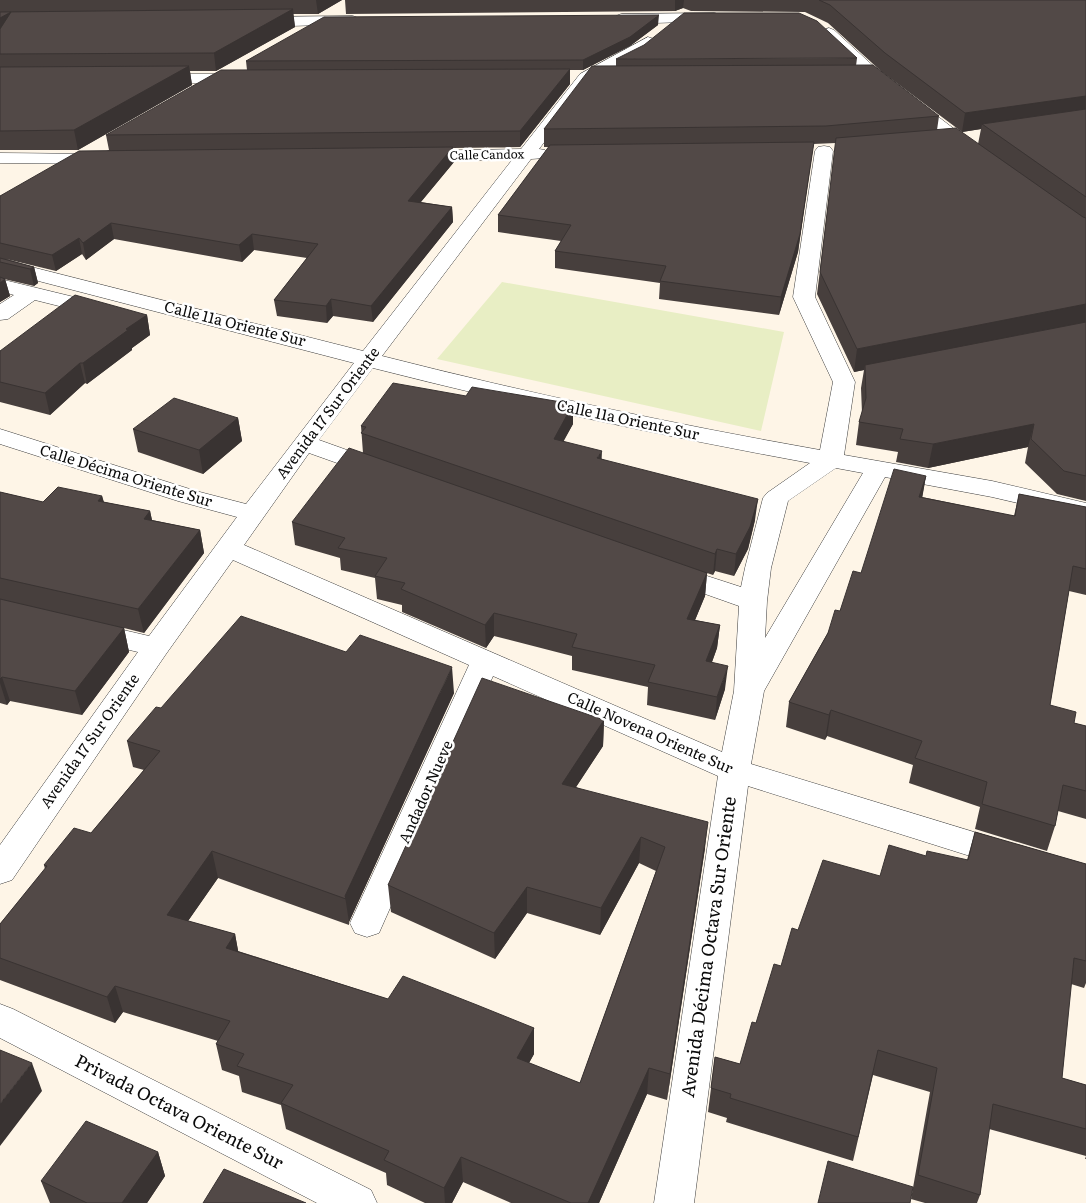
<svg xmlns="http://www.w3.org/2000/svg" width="1086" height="1203" font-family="Literata,serif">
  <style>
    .pitch { fill: #e8eec4 }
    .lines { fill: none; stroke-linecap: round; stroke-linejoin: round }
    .street-casing { stroke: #3d3d3d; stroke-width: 1 }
    .street { fill: #fff; fill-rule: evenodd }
    .wall { fill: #473f3d }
    .shaded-wall { fill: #393332 }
    .building { fill: #524947; stroke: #393332 }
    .labels { text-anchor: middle; stroke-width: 5; stroke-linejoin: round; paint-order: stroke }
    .far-street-label { font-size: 12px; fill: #0a0a0a; stroke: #fff }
    .street-label { font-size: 15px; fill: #0a0a0a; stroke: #fff }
    .near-street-label { font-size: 18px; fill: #0a0a0a; stroke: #fff }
  </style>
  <rect width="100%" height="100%" fill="#fef5e7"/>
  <!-- pitch -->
  <path class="pitch" d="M502 282 784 332 761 431 437 359Z"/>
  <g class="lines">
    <!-- street casing -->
    <g class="street-casing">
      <path id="street" d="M715 13 720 15 723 18 720 21 621 24 616 22 613 19 616 16 621 14Z
        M353 16 358 18 361 21 358 24 256 27 251 25 248 22 251 19 256 17Z
        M829 28 834 30 881 73 979 148 982 152 979 156 973 157 967 156 869 79 824 36 821 33 824 30Z
        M648 37 654 39 656 42 643 54 592 80 539 149 545 150 548 154 545 158 531 159 382 356C527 393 673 424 820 450L833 382 793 297 815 151 818 147 824 146 830 147 833 151 815 297 855 382 844 455 992 481 1086 503V519L992 497 885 477 764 691 751 764 1020 846 1024 855 1020 864 1008 868 748 786 694 1203H654L718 776 493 676 379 933 367 937 355 933 350 923 469 665 233 560 166 654 12 880 0 884V845L138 652 79 638 75 631 79 624 89 622 149 636 237 517 178 501 0 444V429L196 491 246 504 354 363 0 271V259L363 351 512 160H417L411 159 408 155 411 151 521 149 580 74ZM373 368C518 405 663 436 810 463L767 493 763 498 745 568 741 587 670 564 660 566 657 572 660 578 739 606 734 691 722 752 244 545 309 453 368 474 377 476 386 474 389 469 386 464 319 440ZM836 468 863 473 765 638 767 601 771 568 788 501Z
        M154 74H243L249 76 251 79 249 82 243 84 148 82 146 79 148 76Z
        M0 153 101 154 107 155 110 159 107 163 101 164 0 163Z
        M0 279 111 306 114 311 111 316 103 317 35 300 8 319 0 320V304L14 295 0 291Z
        M0 1004 13 1009 371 1190 377 1203H317L0 1038Z"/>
    </g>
    <!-- street -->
    <use href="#street" class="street"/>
  </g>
  <!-- wall -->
  <path class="wall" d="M0 0H342L318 14H293L295 27 216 71H190L192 85 78 150H0Z
    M345 0H1086V501L1057 494 1025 463 1028 447 928 468 896 462 898 452 856 445 859 422 862 413 861 388 864 370 854 372 817 294 836 143 813 144 798 252 779 315 659 299 660 283 555 268V251L561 241 498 232V215L549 147H544V129L616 66V59L857 58 856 66 939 116 937 130 978 144 981 129 962 132 882 72 828 23 805 12 691 11 683 8 675 11 346 14Z
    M658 25 630 46 583 70H570V84L520 147 453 148 454 162 421 202 452 207 453 222 373 322 333 316 327 323 277 316 274 300 307 258 254 250 242 262 114 239 86 260 82 254 56 271 6 259 34 267 38 283 34 286 4 279H5L10 296 0 302V196L109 150 106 135 247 70 246 61Z
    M147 315 150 335 132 348V350L87 384 85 383 50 415 0 402V351Z
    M466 396 573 404V424L563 441 602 459 755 520 748 549 734 576 715 571 713 575 707 573 705 596 695 620 720 625 717 648 712 662 725 689 715 720 647 705 648 687 572 670V656L494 636 486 648 402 612V605L377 599 375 578 341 570 340 558 295 545 292 522 363 453 361 426Z
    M238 418 242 441 203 474 138 452 133 429Z
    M926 476 922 497 1014 516 1019 494 1086 507V595L1069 591 1050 705 1074 723 1086 726V819L1058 811 1055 826 1047 851 975 829 980 807 909 783 913 765 827 736 825 740 786 727 789 702 840 611 861 573Z
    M0 492 43 502 102 496 104 502 150 511 152 520 200 530 204 553 144 633 124 628 129 652 82 715 10 701 7 705 0 703Z
    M454 693 349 922V925L218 878 188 921 235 934 238 951 388 999 534 1028V1054L529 1063 580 1083 656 871 639 863 600 935 527 913 495 959 391 912 388 885 604 720 603 746 576 787 705 848 667 1100 647 1094 599 1203H511L463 1182 452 1203H425L387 1185 386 1173 286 1129 281 1105 242 1092 239 1076 222 1070 216 1044 218 1041 123 1012 115 1023 0 980V924L45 869 44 865 91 833 144 770 133 767 127 741 161 708Z
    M975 832 1086 864V983L1084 988 1071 984 1062 1078 1086 1085V1159H1085L1086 1156 989 1129 980 1195 977 1203H925L911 1199 930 1092 873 1075 853 1161 726 1122 727 1118 708 1112 715 1057 740 1064 756 1023 798 930 880 876 925 856 967 860Z
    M158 1152 165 1176 147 1203H50L41 1181Z"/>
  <!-- shaded-wall -->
  <path class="shaded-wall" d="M316 0H342L318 14Z
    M675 0H684L683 8 675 11Z
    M293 9 295 27 216 71 214 53Z
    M11 12 0 39V18Z
    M659 15 658 25 630 46 583 70V60Z
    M189 66 192 85 78 150 74 130Z
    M570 69V84L520 147V131Z
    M1086 96V115L982 124 981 129 962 132 965 113Z
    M814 142 798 252 779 315 781 297Z
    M453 147 454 162 409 216 408 201Z
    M452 207 453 222 373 322 371 306Z
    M111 223 114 239 86 260 83 243Z
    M252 234 254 250 242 262 239 245Z
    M79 238 82 254 56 271 52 255Z
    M34 267 38 283 34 286 30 269Z
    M5 279 10 296 0 302V283Z
    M331 299 333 316 327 323 326 306Z
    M1086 304V324L865 365 864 370 854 372 857 349Z
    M147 315 150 335 132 348V350L87 384 83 363 126 329Z
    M80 363 85 383 50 415 45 393Z
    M573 404V424L554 459V439Z
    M238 418 242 441 203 474 199 450Z
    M1034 424 1028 447 928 468 933 444Z
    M602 451 601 472 597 458Z
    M926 476 922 499 919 497Z
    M102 496 108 520 98 501Z
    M758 499 755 520 748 549 734 576 736 554Z
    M150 511 155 535 144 519Z
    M200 530 204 553 144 633 138 609Z
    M717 549 715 571 713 575 715 554Z
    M707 573 705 596 686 642 687 619Z
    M494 613V636L486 648 485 625Z
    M720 625 717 648 704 684 706 661Z
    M124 628 129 652 82 715 75 691Z
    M728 666 725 689 715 720 717 697Z
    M452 667 454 693 349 922 345 896Z
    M2 677 10 701 7 705 0 683V679Z
    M831 710 827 736 825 740 829 715Z
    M604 720 603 746 561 810 562 784Z
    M708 822 705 848 667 1100 670 1074Z
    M641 837 639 863 600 935 601 908Z
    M212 851 218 878 174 941 167 915Z
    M527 887V913L495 959 494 933Z
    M235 934 240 961 226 948Z
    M115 986 123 1012 115 1023 107 997Z
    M534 1028V1054L517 1084V1058Z
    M32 1063 42 1091 0 1146V1104Z
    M649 1068 647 1094 599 1203H588Z
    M158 1152 165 1176 147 1203H122Z
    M461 1157 463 1182 452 1203H445L444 1188Z"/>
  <!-- building -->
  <path class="building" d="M819 0H1086V96L965 113 885 53 830 5Z
    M293 9 214 53 0 54V29L11 12 0 18V12Z
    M684 13H799L817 21 857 58 616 59 644 45Z
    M659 15 630 37 583 60 246 61 324 17Z
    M873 65 939 116 826 126 544 129 592 66Z
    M189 66 74 130 0 131V67Z
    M570 69 520 131 106 135 221 70Z
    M1086 109V197L982 124Z
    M956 128 1083 217 1086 218V304L857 349 820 272 836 138Z
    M814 142 800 234 781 297 660 281 666 266 555 251 571 225 498 215 550 145Z
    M453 147 408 201 452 207 371 306 331 299 326 306 274 300 318 244 252 234 239 245 111 223 83 243 79 238 52 255 0 243V196L79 151Z
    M0 258 34 267 30 269 0 262Z
    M0 277 5 279 0 283Z
    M75 295 147 315 126 329 128 330 83 363H80L45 393 0 382V351Z
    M1086 322V476L1064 471 1031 439 1034 424 933 444 900 439 903 429 859 422 866 398 865 365Z
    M393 383 466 396 472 387 573 404 554 439 602 451 597 458 758 499 750 527 736 554 717 549 715 554 361 433 366 427 361 426Z
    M174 398 238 418 199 450 133 429Z
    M349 448 707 573 687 619 720 625 706 661 728 666 717 697 648 682 655 665 572 647 577 634 494 613 485 625 401 589 405 583 375 576 387 558 338 548 345 538 292 522Z
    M894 469 926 476 919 497 1015 516 1019 494 1086 507V569L1073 566 1050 705 1076 712 1074 723 1086 726V791L1063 785 1055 826 982 804 987 782 915 758 922 741 831 710 829 715 789 702 828 633 835 610 840 611 853 571 861 573Z
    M58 487 102 496 98 501 150 511 144 519 200 530 138 609 0 578V492L43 502Z
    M0 599 124 628 75 691 2 677 0 679Z
    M241 616 346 652 360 635 452 667 345 896 346 899 212 851 167 915 235 934 226 948 388 999 403 976 477 1005 534 1028 517 1058 580 1083 665 847 641 837 601 908 527 887 494 933 388 885 482 678 604 720 562 784 708 822 670 1074 649 1068 588 1203H571L461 1157 444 1188 384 1160 389 1151 281 1103 293 1085 237 1066 244 1054 216 1044 230 1021 115 986 107 997 0 958V924L47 866 44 865 74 828 91 833 160 751 127 741 156 707 161 708Z
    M975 832 1086 864V961L1074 958 1062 1078 1086 1085V1129L993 1104 980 1195 918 1175 937 1068 878 1050 858 1137 730 1098 731 1094 711 1088 715 1057 740 1064 752 1022 756 1023 774 964 781 966 792 928 798 930 823 860 880 876 889 845 926 856 927 851 968 860Z
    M0 1050 32 1063 0 1104Z
    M86 1121 158 1152 122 1203H87L41 1181Z
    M828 1161 913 1187 910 1203H818Z
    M224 1169 306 1203H203Z"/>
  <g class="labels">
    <!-- far-street labels -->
    <g class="far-street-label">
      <text transform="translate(487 155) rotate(-1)" y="4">Calle Candox</text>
    </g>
    <!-- street labels -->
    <g class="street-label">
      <text transform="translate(235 324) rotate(14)" y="5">Calle 11a Oriente Sur</text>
      <text transform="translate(328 413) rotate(-53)" y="5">Avenida 17 Sur Oriente</text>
      <text transform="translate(628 420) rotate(12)" y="5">Calle 11a Oriente Sur</text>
      <text transform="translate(126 476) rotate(17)" y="5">Calle Décima Oriente Sur</text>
      <text transform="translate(650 733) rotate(24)" y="5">Calle Novena Oriente Sur</text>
      <text transform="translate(90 741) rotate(-55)" y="5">Avenida 17 Sur Oriente</text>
      <text transform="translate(426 792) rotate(-66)" y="5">Andador Nueve</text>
    </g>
    <!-- near-street labels -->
    <g class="near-street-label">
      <text transform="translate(709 947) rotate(-82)" y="6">Avenida Décima Octava Sur Oriente</text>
      <text transform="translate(179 1112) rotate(27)" y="6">Privada Octava Oriente Sur</text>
    </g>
  </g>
</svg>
